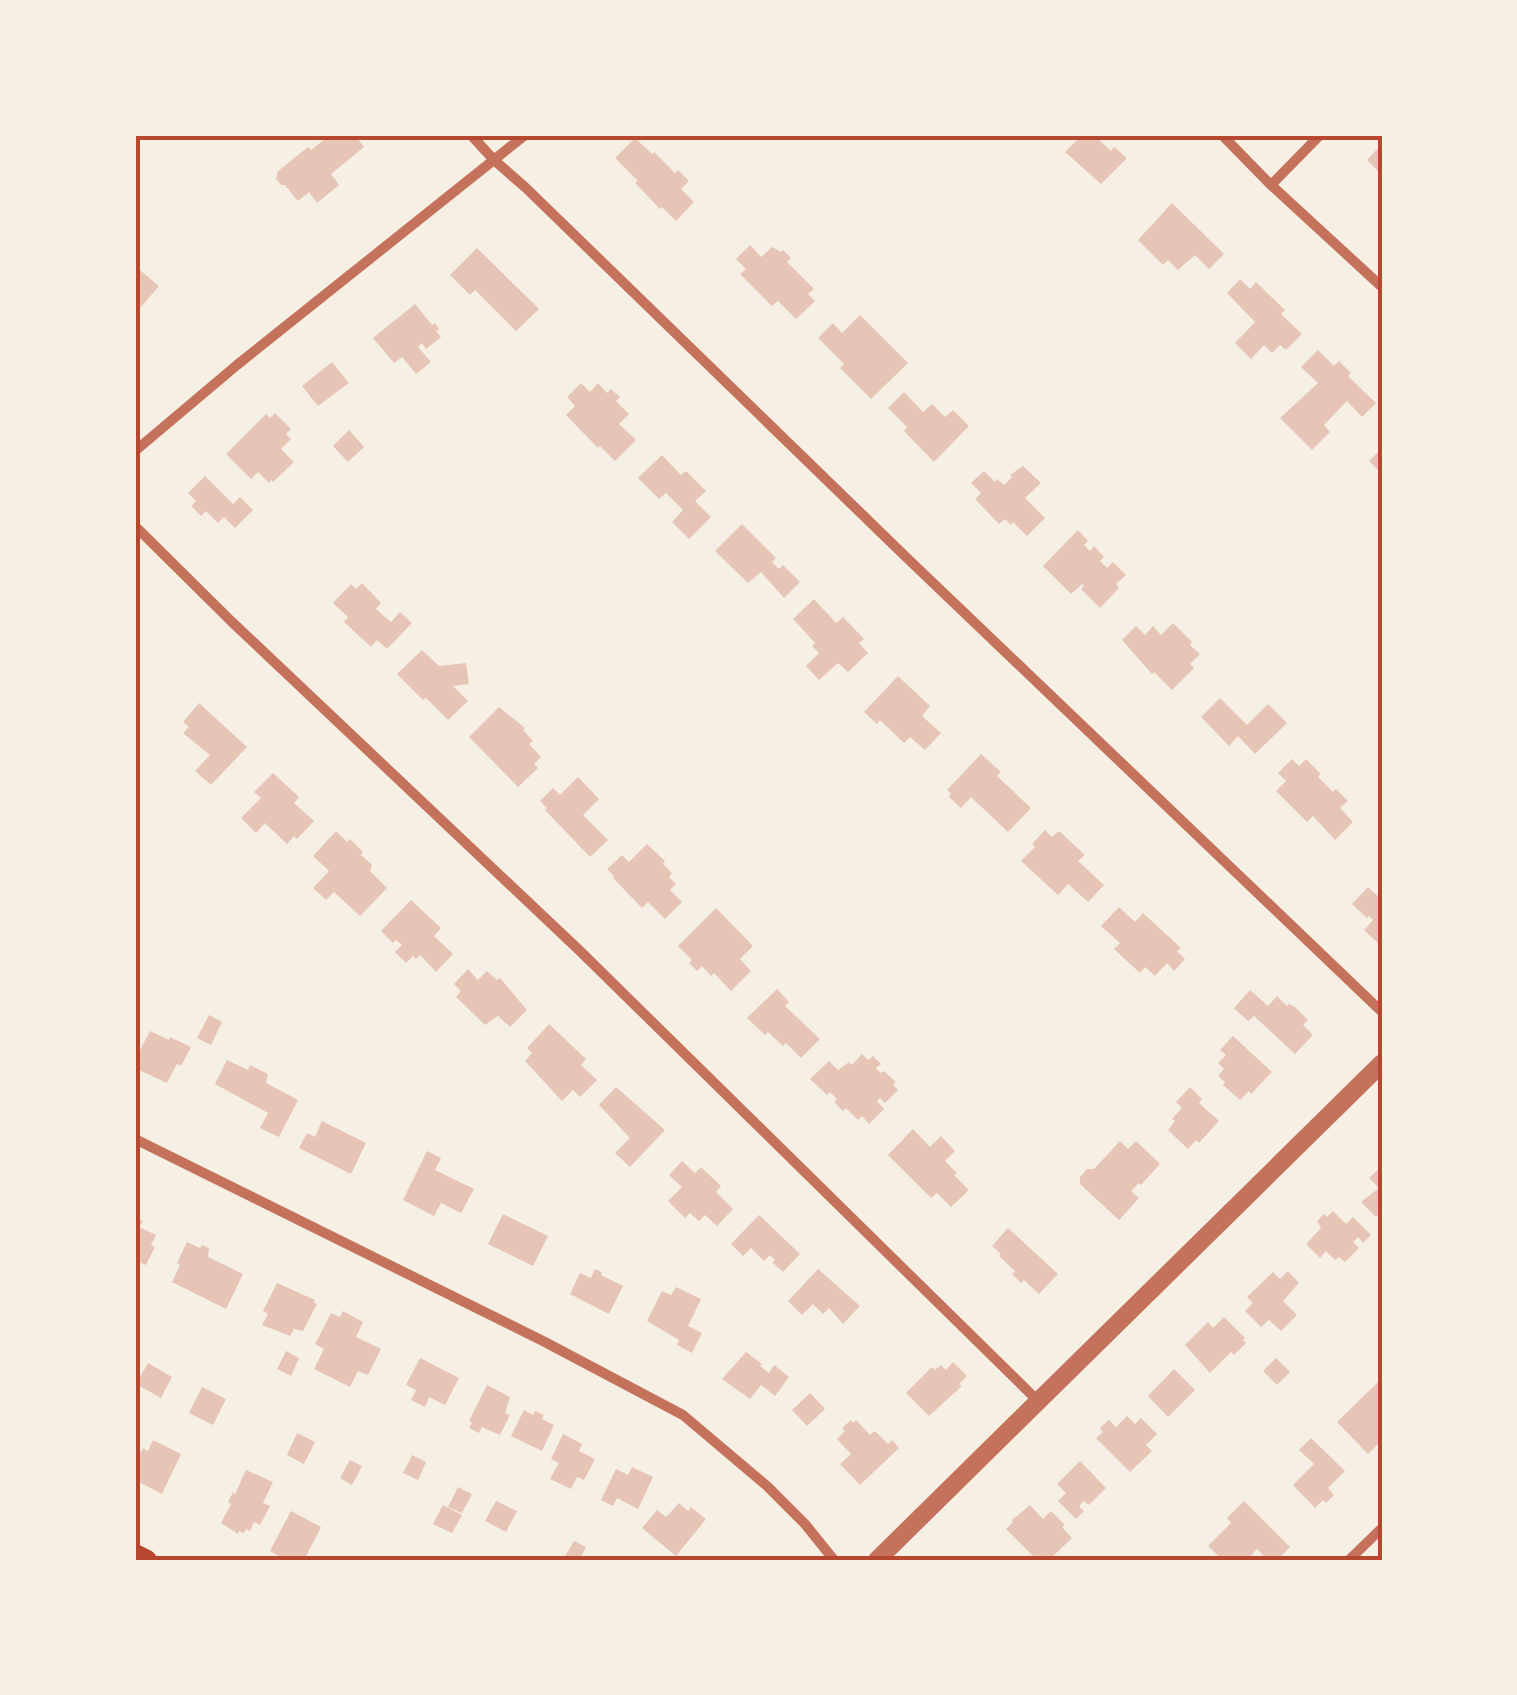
<svg xmlns="http://www.w3.org/2000/svg" width="1517" height="1695" font-family="Rubik,sans-serif">
  <style>
    .building { fill: #e6c5b7 }
    .lines { fill: none; stroke-linecap: round; stroke-linejoin: round }
    .minor { stroke: #c5725c; stroke-width: 10 }
    .tertiary { stroke: #c5725c; stroke-width: 18 }
    .secondary { stroke: #b5482f; stroke-width: 20 }
    .neatline { fill: none; stroke: #b5482f; stroke-width: 4 }
  </style>
  <rect width="100%" height="100%" fill="#f6efe4"/>
  <!-- building -->
  <path class="building" d="M330 135 335 140 341 135H355L364 147 331 174 339 185 317 203 309 192 298 201 285 185H281L276 179 278 171 308 147 311 150Z
    M1082 135H1094L1111 151 1114 147 1127 158 1101 184 1065 152Z
    M635 138 652 154 654 152 675 173 678 170 689 181 681 189 694 202 676 221 662 207 660 209 635 183 638 181 615 158Z
    M1382 144V175L1367 160Z
    M1172 203 1224 254 1209 269 1195 255 1178 270 1168 260 1163 265 1138 240Z
    M750 245 761 257 772 247 781 252 783 250 791 258 787 262 814 289 808 294 815 301 796 319 778 301 772 306 740 274 746 269 736 259Z
    M477 248 539 309 516 331 475 290 470 295 450 275Z
    M135 266 159 286 141 307 135 301Z
    M1240 279 1250 289 1256 282 1285 310 1281 314 1302 334 1286 350 1280 345 1272 353 1264 345 1251 359 1235 343 1255 322 1227 293Z
    M415 304 432 325 435 323 439 329 436 331 441 337 426 349 422 343 418 347 431 362 416 374 402 357 394 363 373 338Z
    M860 315 908 363 871 399 840 368 844 364 818 338 833 323 842 333Z
    M1318 350 1334 366 1339 361 1351 373 1348 376 1376 403 1362 417 1347 401 1324 425 1330 432 1312 450 1280 418 1318 383 1301 367Z
    M332 362 349 383 318 406 302 386Z
    M581 383 590 392 598 383 607 393 611 389 620 397 616 401 629 414 619 424 636 440 615 461 600 446 598 448 566 415 575 406 567 397Z
    M904 392 923 412 932 404 945 417 953 410 969 426 934 462 904 431 907 427 888 408Z
    M275 413 291 429 286 434 291 439 281 449 294 462 273 482 271 480 269 483 258 472 251 479 226 454 266 414 270 418Z
    M349 430 364 447 348 462 333 446Z
    M1382 448V474L1369 461Z
    M662 455 681 475 686 471 706 491 695 501 711 517 689 539 672 522 683 510 666 493 659 499 638 478Z
    M1023 466 1041 483 1025 498 1045 518 1027 536 1013 522 1011 525 1005 519 999 524 975 499 981 493 971 483 984 471 995 482 997 479 1004 485 1012 477 1010 475Z
    M205 476 233 504 240 497 253 510 235 528 224 517 218 523 206 511 201 516 191 506 196 501 188 493Z
    M742 524 776 558 772 562 779 569 783 565 800 582 784 598 761 572 748 583 715 551Z
    M1078 530 1088 541 1084 545 1090 551 1094 546 1104 557 1100 561 1107 568 1113 562 1126 575 1116 584 1119 588 1100 608 1081 589 1084 586 1082 584 1071 594 1043 566Z
    M362 583 381 603 376 609 391 622 400 612 412 623 387 649 377 640 371 647 344 622 348 617 333 603 351 584 356 589Z
    M814 599 836 623 843 617 864 639 859 643 868 653 848 672 838 663 819 680 806 666 819 653 812 646 815 643 793 619Z
    M1173 623 1192 642 1190 645 1200 654 1190 664 1194 668 1172 690 1154 672 1152 674 1122 640 1136 626 1145 635 1153 626 1161 635Z
    M422 650 439 666 466 663 469 684 453 686 468 701 448 720 426 698 423 700 397 674Z
    M898 676 930 706 922 716 941 733 925 750 910 737 904 743 880 720 877 724 864 712Z
    M1220 698 1247 725 1268 704 1287 723 1255 754 1238 736 1229 746 1201 717Z
    M199 703 247 747 211 785 195 771 210 755 183 733 189 727 183 722Z
    M499 707 525 728 523 730 533 741 529 744 541 757 534 764 538 768 518 787 469 737Z
    M981 754 1001 772 997 776 1031 808 1008 832 971 797 961 808 949 797 951 793 947 790Z
    M1292 759 1299 766 1306 759 1321 774 1318 777 1333 792 1336 789 1348 801 1340 808 1353 822 1335 840 1313 816 1307 822 1276 791 1286 781 1278 773Z
    M273 773 299 797 294 803 314 821 297 839 294 836 287 844 265 823 256 833 241 818 261 798 254 792Z
    M578 777 599 799 583 815 608 840 590 857 545 810 547 808 540 801 553 788 560 795Z
    M1045 830 1052 837 1059 831 1085 855 1078 861 1104 885 1088 902 1068 884 1058 895 1021 861 1035 847 1032 844Z
    M336 831 347 842 350 839 363 852 361 855 372 865 370 871 387 888 360 916 334 892 326 900 313 888 329 871 313 856Z
    M647 844 665 861 663 864 672 873 669 877 676 884 670 890 682 902 665 919 648 902 642 908 613 878 614 876 607 869 622 855 629 862Z
    M1368 887 1382 900V947L1364 930 1373 920 1369 916 1367 918 1352 904Z
    M411 900 441 928 434 936 453 954 436 972 420 955 416 959 413 956 406 963 395 952 402 945 396 940 393 943 381 931Z
    M1119 907 1135 922 1143 913 1181 948 1177 951 1185 959 1174 971 1167 963 1155 976 1145 967 1140 973 1114 949 1120 943 1101 926Z
    M716 908 753 946 740 959 751 971 731 991 714 973 711 976 702 966 697 971 689 963 692 960 678 946Z
    M468 969 478 980 487 971 497 980 500 978 527 1010 510 1027 498 1016 485 1025 456 997 461 991 454 984Z
    M777 989 789 1002 785 1006 820 1039 801 1058 786 1043 783 1046 768 1032 765 1035 747 1018Z
    M1250 990 1268 1006 1277 996 1287 1006 1289 1004 1295 1007 1308 1020 1303 1025 1313 1035 1295 1054 1254 1016 1248 1021 1234 1008Z
    M209 1015 222 1022 211 1045 197 1038Z
    M549 1024 586 1059 581 1065 597 1080 580 1097 573 1090 562 1101 525 1061 532 1053 527 1048Z
    M150 1031 169 1040 170 1037 191 1047 181 1066 177 1064 167 1083 135 1068V1060Z
    M1233 1036 1272 1072 1251 1094 1249 1091 1240 1100 1223 1085 1225 1082 1218 1076 1224 1069 1218 1063 1226 1055 1220 1050Z
    M862 1054 868 1060 873 1056 881 1064 876 1068 881 1073 884 1071 896 1082 893 1085 898 1090 885 1103 880 1098 877 1101 884 1109 869 1124 862 1116 858 1120 846 1108 843 1111 834 1102 837 1099 830 1092 827 1095 810 1079 829 1061 838 1070 849 1062 852 1065Z
    M227 1060 248 1070 250 1065 268 1074 266 1083 298 1100 279 1137 260 1128 268 1113 215 1084Z
    M616 1087 665 1130 630 1167 615 1153 630 1138 599 1105Z
    M1190 1087 1202 1099 1199 1103 1219 1121 1199 1143 1196 1140 1188 1149 1168 1130 1175 1121 1172 1119 1182 1108 1176 1102Z
    M322 1121 366 1143 351 1174 299 1148 307 1133 315 1137Z
    M913 1129 930 1147 941 1136 955 1151 945 1161 957 1173 954 1175 969 1190 951 1207 937 1193 931 1198 888 1155Z
    M1120 1141 1128 1149 1136 1141 1160 1164 1141 1185 1139 1183 1131 1191 1139 1198 1119 1220 1080 1184V1177L1087 1169H1094Z
    M427 1151 441 1158 435 1170 474 1189 461 1213 441 1203 434 1216 403 1200Z
    M682 1161 695 1173 701 1167 721 1186 716 1192 733 1209 717 1226 705 1215 699 1221 690 1213 685 1218 668 1201 682 1187 669 1175Z
    M1382 1166V1211L1376 1217 1361 1202 1379 1188 1369 1178Z
    M1333 1211 1346 1224 1353 1217 1371 1235 1363 1243 1358 1237 1353 1242 1359 1248 1345 1262 1339 1257 1335 1260 1326 1251 1320 1258 1306 1244 1321 1228 1317 1221 1324 1214 1327 1217Z
    M503 1214 548 1236 533 1266 488 1244Z
    M759 1215 800 1254 783 1272 772 1262 775 1260 770 1255 764 1261 751 1248 743 1256 731 1244Z
    M135 1217 143 1221 139 1227 156 1235 151 1245 155 1247 146 1265 135 1260Z
    M1008 1228 1058 1274 1039 1294 1024 1280 1021 1283 1012 1274 1015 1271 999 1256 1001 1254 992 1246Z
    M187 1242 200 1248 202 1245 209 1248 208 1257 243 1274 226 1309 172 1282 180 1265 177 1263Z
    M595 1269 602 1272 601 1275 623 1286 609 1314 570 1294 580 1273 591 1278Z
    M818 1269 860 1306 843 1324 829 1308 823 1314 813 1304 802 1315 788 1301Z
    M1288 1271 1299 1283 1283 1301 1297 1315 1281 1331 1269 1320 1261 1327 1245 1311 1253 1303 1247 1297 1273 1272 1280 1279Z
    M277 1283 315 1300 314 1303 317 1304 303 1331 294 1329 290 1336 262 1325 268 1314 263 1311Z
    M676 1287 701 1299 688 1326 702 1333 692 1353 677 1345 679 1340 647 1321 662 1291 671 1295Z
    M343 1311 363 1322 356 1337 381 1349 368 1375 358 1371 350 1387 314 1369 324 1349 315 1344 331 1313 340 1317Z
    M1224 1317 1245 1338 1243 1340 1246 1343 1234 1355 1231 1352 1210 1373 1185 1345 1208 1322 1213 1328Z
    M286 1351 299 1358 291 1376 277 1369Z
    M746 1352 762 1364 760 1366 769 1373 774 1365 789 1377 775 1396 761 1385 750 1399 722 1379Z
    M420 1358 459 1378 445 1405 429 1397 425 1407 411 1400 416 1390 406 1385Z
    M1276 1358 1290 1372 1277 1385 1263 1371Z
    M953 1362 967 1376 959 1384 962 1386 929 1416 906 1393 932 1367 935 1370 941 1365 946 1370Z
    M148 1363 172 1377 161 1398 136 1384Z
    M1174 1369 1195 1390 1168 1417 1148 1396Z
    M1379 1381 1382 1384V1440L1368 1454 1337 1422Z
    M487 1385 510 1397 505 1413 510 1415 500 1435 482 1427 479 1433 469 1428 472 1422 469 1421Z
    M202 1387 226 1399 213 1425 189 1413Z
    M810 1393 825 1409 807 1426 792 1410Z
    M524 1410 533 1415 535 1411 544 1415 542 1419 554 1425 542 1451 511 1436Z
    M1127 1416 1135 1424 1141 1418 1157 1434 1146 1445 1152 1451 1130 1472 1096 1438 1103 1432 1100 1428 1109 1420 1116 1427Z
    M851 1420 853 1423 856 1420 870 1435 875 1431 888 1444 892 1440 899 1448 860 1485 840 1464 851 1454 837 1439 845 1431 842 1428Z
    M297 1433 315 1442 304 1464 287 1455Z
    M563 1434 582 1444 579 1451 595 1459 584 1480 577 1477 571 1489 550 1479 559 1463 551 1459Z
    M1311 1438 1345 1471 1328 1488 1334 1495 1326 1503 1323 1500 1315 1508 1293 1485 1314 1464 1299 1450Z
    M153 1440 181 1454 162 1494 135 1480V1463L143 1448 148 1451Z
    M412 1455 426 1462 418 1480 403 1473Z
    M350 1460 362 1466 352 1485 340 1478Z
    M1080 1461 1106 1488 1089 1505 1084 1501 1079 1506 1084 1511 1076 1519 1058 1501 1066 1493 1057 1484Z
    M632 1467 653 1477 638 1509 617 1498 613 1506 601 1500 616 1469 628 1475Z
    M246 1470 273 1482 263 1503 270 1506 260 1525 254 1522 250 1531 246 1529 244 1533 239 1531 238 1534 221 1523 231 1504 228 1502 233 1492 235 1494Z
    M458 1487 472 1494 462 1513 448 1507Z
    M496 1501 517 1511 506 1532 485 1521Z
    M1244 1501 1290 1547 1277 1560H1268L1257 1549 1247 1560 1240 1557 1237 1560H1223L1208 1546 1231 1523 1227 1518Z
    M679 1503 688 1511 691 1507 706 1519 676 1556 642 1528 657 1510 666 1517Z
    M443 1505 462 1515 452 1533 433 1524Z
    M1030 1505 1043 1519 1051 1511 1065 1525 1062 1527 1072 1538 1049 1560H1043L1038 1555 1035 1558 1006 1529 1013 1522 1012 1520Z
    M291 1511 321 1527 304 1560H286L270 1551Z
    M574 1541 586 1547 579 1560H571L565 1556Z"/>
  <g class="lines">
    <!-- minor -->
    <path class="minor" d="M471 135 494 160 526 188 907 558 1382 1012
      M1222 135 1271 185 1382 287
      M1271 185 1320 135
      M135 451 237 365 525 135
      M135 526 231 621 580 951 1038 1401
      M135 1139 543 1341 683 1415 767 1486 805 1524 834 1560
      M1349 1560 1382 1528"/>
    <!-- tertiary -->
    <path class="tertiary" d="M877 1560 1382 1063"/>
    <!-- secondary -->
    <path class="secondary" d="M135 1554 147 1560"/>
  </g>
  <!-- border -->
  <rect width="1517" height="1695" fill="none" stroke="#f6efe4" stroke-width="275"/>
  <rect x="138" y="138" width="1242" height="1420" class="neatline"/>
</svg>
